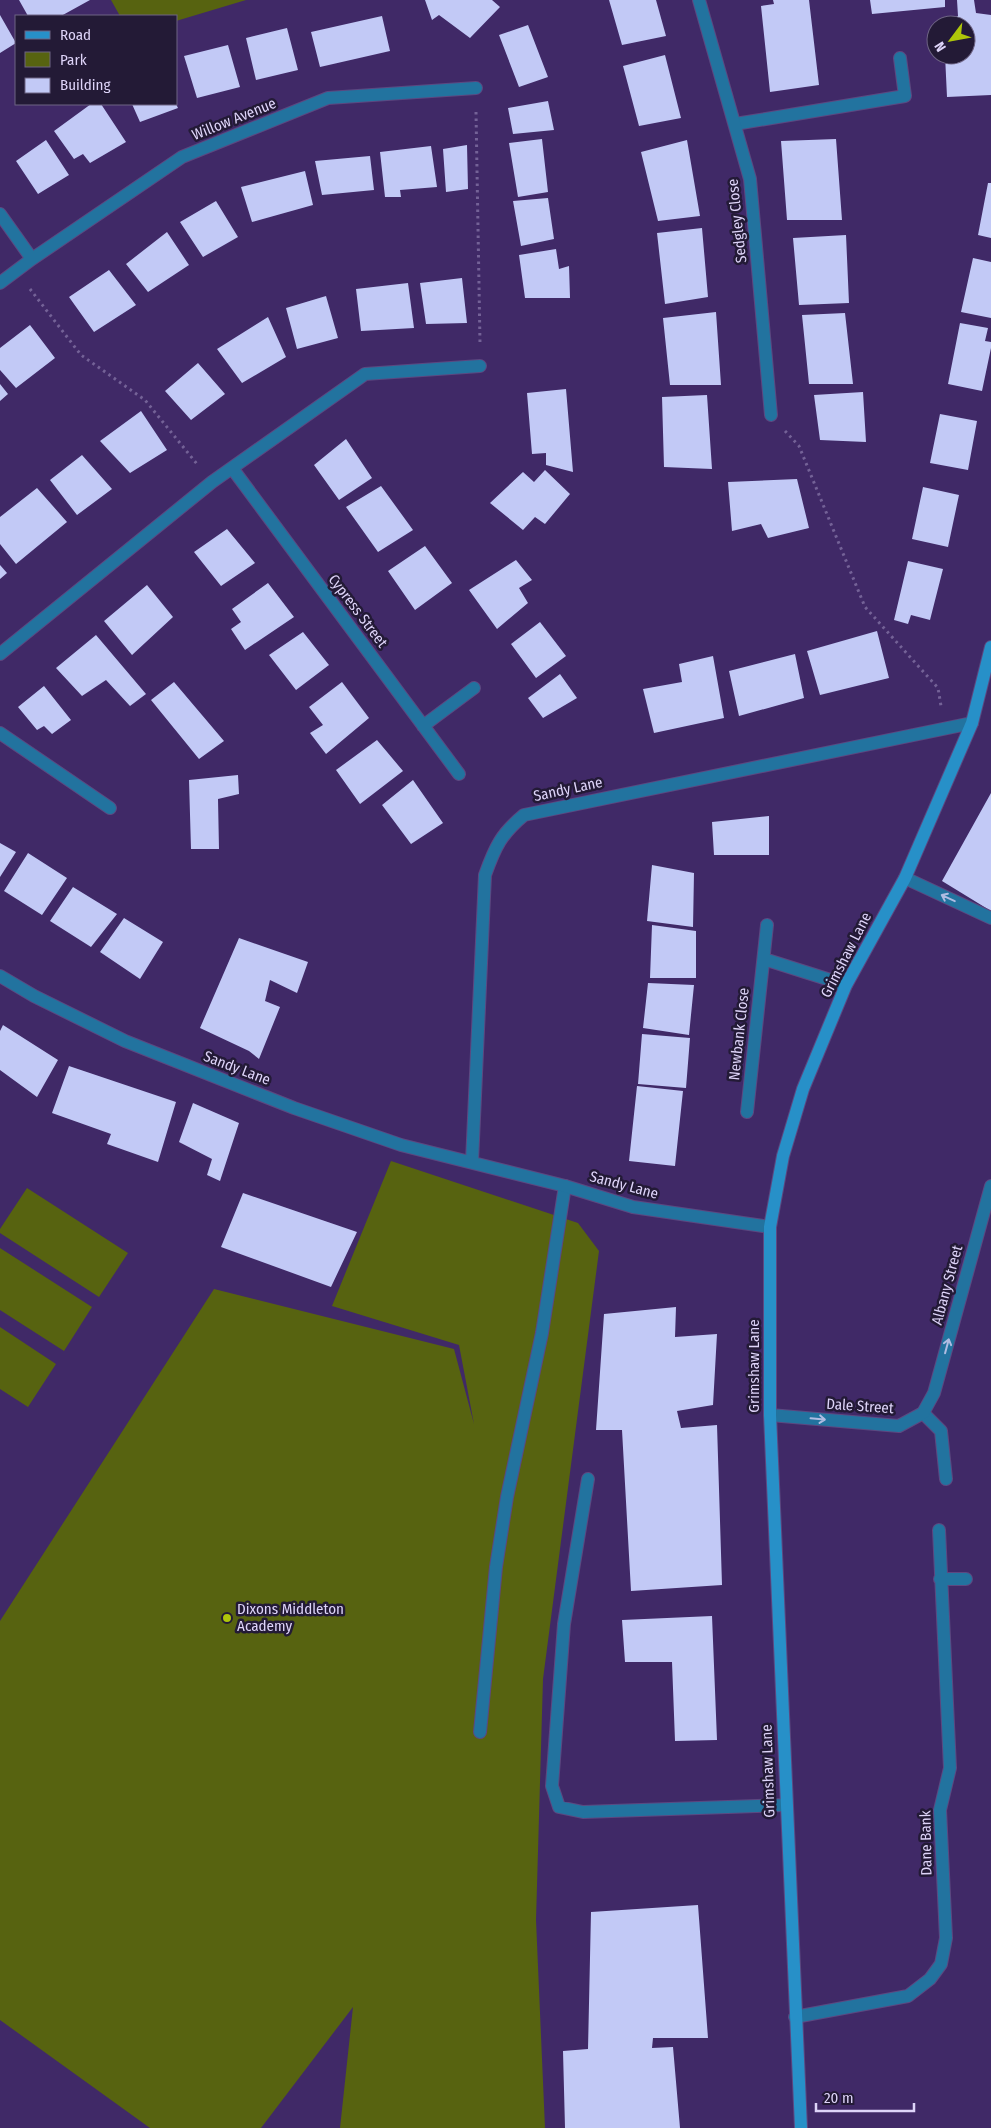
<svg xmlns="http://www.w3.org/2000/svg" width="991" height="2128" font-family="'Fira Sans Condensed',sans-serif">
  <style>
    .green { fill: #576310 }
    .building { fill: #c2c9f6 }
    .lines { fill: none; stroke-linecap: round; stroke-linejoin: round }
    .lane-casing { stroke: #5c4881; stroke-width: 14 }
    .street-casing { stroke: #5c4881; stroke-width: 14 }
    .secondary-casing { stroke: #5c4881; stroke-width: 14 }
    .path { stroke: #746297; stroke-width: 3; stroke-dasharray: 2.5 4; stroke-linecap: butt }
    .lane { stroke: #22739f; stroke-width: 12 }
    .street { stroke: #22739f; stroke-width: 12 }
    .secondary { stroke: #2790c8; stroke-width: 12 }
    .oneway { stroke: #afbce2 }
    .poi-dot { fill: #aec60a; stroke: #231a36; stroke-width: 2 }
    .labels { text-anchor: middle; stroke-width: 5; stroke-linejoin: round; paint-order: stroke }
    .street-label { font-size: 15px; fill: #ded4f9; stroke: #231a36 }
    .poi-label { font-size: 15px; fill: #ded4f9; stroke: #231a36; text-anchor: start }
  </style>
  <rect width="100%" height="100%" fill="#402967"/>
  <!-- green -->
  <path class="green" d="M111 0H246L176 21V16H120Z
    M391 1161 578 1223 599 1251 543 1679 536 1920 545 2128H340L353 2007 261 2128H150L0 2020V1621L214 1289 454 1349 474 1424 459 1345 332 1306Z
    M27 1188 128 1253 99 1297 0 1233V1229Z
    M0 1248 92 1307 64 1351 0 1310Z
    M0 1327 56 1364 28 1407 0 1389Z"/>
  <!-- building -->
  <path class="building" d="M19 0H90L61 16H28Z
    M425 0H492L500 7 470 38 439 15 432 20Z
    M609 0H656L666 36 622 45Z
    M773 0H809L819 85 770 92 761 6 774 4Z
    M870 0H945V7L872 14Z
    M957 0H974L976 13 991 15V95L947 97 945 55H966V25H943V19L958 16Z
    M0 15 16 43 0 53Z
    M382 16 390 51 320 67 311 32Z
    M528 25 548 77 519 87 499 35Z
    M287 28 298 70 256 80 246 38Z
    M228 45 240 87 197 98 184 56Z
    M665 55 681 118 639 126 623 66Z
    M548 101 554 130 513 134 508 108Z
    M91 104H101L126 142 90 163 83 154 74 159 54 131Z
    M132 104H176L178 108 140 122Z
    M542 139 548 192 518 197 509 143Z
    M836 139 842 220H787L781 141Z
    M46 140 69 175 38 194 16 161Z
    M687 140 700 216 658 221 641 152Z
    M467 145 468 189 446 192 443 149Z
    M431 146 437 187 400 190 401 197H385L380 152Z
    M370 156 374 190 322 195 315 161Z
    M305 171 313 205 252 222 241 187Z
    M988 183H991V238L978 235Z
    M548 198 554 239 521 246 513 201Z
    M216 201 238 237 203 257 180 222Z
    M702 228 708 297 665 304 657 233Z
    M167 232 189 265 148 292 126 264Z
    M846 235 849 303 799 305 793 238Z
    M556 249 559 269 569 266 570 298H525L519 255Z
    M973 258 991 262V318L961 312Z
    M109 270 136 305 94 332 69 297Z
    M462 278 467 323 426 324 420 283Z
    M408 283 414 328 361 331 356 289Z
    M326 296 338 338 297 349 286 308Z
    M716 312 721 385H670L663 318Z
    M845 313 853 384H809L802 315Z
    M268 317 286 357 242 383 217 349Z
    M960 323 988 328 985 341 991 342V348L982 391 948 384Z
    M30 325 55 358 16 388 0 370V348Z
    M198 363 225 394 191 420 165 391Z
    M0 384 8 394 0 401Z
    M566 389 573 472 546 465V453L532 454 527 393Z
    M863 392 866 442 820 440 814 395Z
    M707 395 712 469 664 467 662 397Z
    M141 411 167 450 130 473 100 441Z
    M940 414 977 421 968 470 930 463Z
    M346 439 372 478 339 500 314 465Z
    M82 455 112 489 77 515 50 480Z
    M545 470 570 494 545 524 535 517 523 530 490 503 523 472 534 482Z
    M797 479 809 528 768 538 761 524 732 531 728 482Z
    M381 486 413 530 378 552 346 507Z
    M923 487 959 495 948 547 912 539Z
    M37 488 67 522 16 564 0 544V517Z
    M227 529 255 563 221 586 194 552Z
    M425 546 452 583 415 610 388 571Z
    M516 560 532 580 519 588 528 603 497 629 469 590Z
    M908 561 943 569 930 620 911 615 908 624 894 620Z
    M0 565 7 573 0 579Z
    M268 583 294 617 245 650 231 629 241 622 232 609Z
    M147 585 173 617 132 655 104 621Z
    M540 622 566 656 536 678 511 644Z
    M877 631 889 678 820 695 807 651Z
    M303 632 329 665 296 690 269 655Z
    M96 635 146 694 130 706 106 680 82 696 56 668Z
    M795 654 804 698 739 716 729 671Z
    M713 656 724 718 654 733 643 689 682 682 679 664Z
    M560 674 577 698 543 718 528 698Z
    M174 682 224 741 199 759 151 700Z
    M342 682 369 718 326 754 310 733 323 725 309 707Z
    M44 686 71 720 52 734 44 726 37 730 18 707Z
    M377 740 403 771 360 804 336 770Z
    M238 775 239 794 218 799 219 849H191L189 780Z
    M413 780 443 823 411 844 382 805Z
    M991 793V911L942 881Z
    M769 816V855H714L712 822Z
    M0 843 16 852 0 877Z
    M28 853 67 878 42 915 4 891Z
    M652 865 694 873 693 927 647 921Z
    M73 887 117 914 91 947 50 921Z
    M124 918 163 942 140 979 100 952Z
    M652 925 696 931V978H650Z
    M239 938 308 962 297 993 270 980 265 1001 280 1007 259 1059 249 1051 200 1028Z
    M648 983 694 985 689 1035 643 1028Z
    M3 1025 58 1060 37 1097 0 1070V1031Z
    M642 1034 690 1038 686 1088 638 1084Z
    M69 1066 176 1102 158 1162 107 1144 111 1134 52 1113Z
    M637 1086 683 1091 675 1166 629 1161Z
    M193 1103 239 1123 220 1181 207 1175 212 1159 179 1142Z
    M243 1193 357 1232 331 1287 221 1247Z
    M676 1307 675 1337 717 1334 713 1405 677 1411 681 1428 717 1425 722 1585 631 1591 622 1430H596L604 1314Z
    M712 1616 717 1740 675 1741 672 1662H625L622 1620Z
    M698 1905 708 2038H653L652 2048 673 2047 680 2128H565L563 2051 588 2049 591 1912Z"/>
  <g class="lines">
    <!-- lane casing -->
    <g class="lane-casing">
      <path id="lane" d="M735 124 905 96 900 58
        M923 1413 941 1431 946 1479
        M588 1479 564 1624 552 1786 559 1807 583 1812 786 1805
        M480 1732 496 1567 507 1497 542 1333 565 1186"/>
    </g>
    <!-- street casing -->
    <g class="street-casing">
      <path id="street" d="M699 0 750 179 771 415
        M0 214 32 259
        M0 283 32 259 182 157 328 98 476 88
        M232 468 459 774
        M0 654 212 482 365 374 480 366
        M423 726 474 688
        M0 733 110 808
        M905 878 991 918
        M764 959 846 985
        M0 976 34 996 125 1041 294 1108 401 1145 565 1186 633 1207 770 1227
        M747 1112 767 925
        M472 1162 485 875C495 847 501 834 524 815L972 723
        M770 1415 899 1426 923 1413 934 1393 991 1186
        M940 1579H966
        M795 2017 908 1996 930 1979 941 1964 946 1938 940 1810 950 1768 939 1530"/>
    </g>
    <!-- secondary casing -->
    <g class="secondary-casing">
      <path id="secondary" d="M801 2128 770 1415V1227L783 1156 803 1089 846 985 905 878 972 723 991 647"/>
    </g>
    <!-- path -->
    <path class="path" d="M476 112 480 343
      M30 289 81 355 145 400 197 464
      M785 431 799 446 865 607 938 688 941 706"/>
    <!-- lane -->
    <use href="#lane" class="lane"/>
    <!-- street -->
    <use href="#street" class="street"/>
    <!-- secondary -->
    <use href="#secondary" class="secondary"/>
  </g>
  <!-- one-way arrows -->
  <defs><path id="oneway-shaft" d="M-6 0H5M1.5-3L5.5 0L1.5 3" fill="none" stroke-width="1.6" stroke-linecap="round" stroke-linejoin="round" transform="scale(1.25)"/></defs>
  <g class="oneway">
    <use href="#oneway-shaft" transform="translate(948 898) rotate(-155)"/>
    <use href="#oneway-shaft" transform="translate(947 1346) rotate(-75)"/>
    <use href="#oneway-shaft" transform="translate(818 1419) rotate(5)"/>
  </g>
  <!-- markers -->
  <circle class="poi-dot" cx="227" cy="1618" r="5"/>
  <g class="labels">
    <!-- street labels -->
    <g class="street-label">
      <text transform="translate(234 119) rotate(-22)" y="5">Willow Avenue</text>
      <text transform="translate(737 221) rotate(-96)" y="5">Sedgley Close</text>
      <text transform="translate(358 611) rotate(53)" y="5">Cypress Street</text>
      <text transform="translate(568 789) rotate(-12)" y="5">Sandy Lane</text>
      <text transform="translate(846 955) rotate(-63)" y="5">Grimshaw Lane</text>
      <text transform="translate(739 1034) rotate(-84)" y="5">Newbank Close</text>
      <text transform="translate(237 1068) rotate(21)" y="5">Sandy Lane</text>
      <text transform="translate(624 1185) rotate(15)" y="5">Sandy Lane</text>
      <text transform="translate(947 1285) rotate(-75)" y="5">Albany Street</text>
      <text transform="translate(754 1366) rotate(-90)" y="5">Grimshaw Lane</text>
      <text transform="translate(860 1406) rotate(4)" y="5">Dale Street</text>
      <text transform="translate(768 1771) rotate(-92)" y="5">Grimshaw Lane</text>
      <text transform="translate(926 1843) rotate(-91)" y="5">Dane Bank</text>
    </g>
    <!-- poi labels -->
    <g class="poi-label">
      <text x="237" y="1614">Dixons Middleton<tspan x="237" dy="17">Academy</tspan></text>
    </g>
  </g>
  <!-- legend -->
  <rect x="15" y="15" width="162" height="90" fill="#231a36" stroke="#6e6484"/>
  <rect x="25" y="31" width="25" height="8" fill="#2790c8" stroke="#6e6484"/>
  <text x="60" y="40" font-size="15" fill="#ded4f9">Road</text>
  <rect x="25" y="52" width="25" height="15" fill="#576310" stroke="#6e6484"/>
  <text x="60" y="65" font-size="15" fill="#ded4f9">Park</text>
  <rect x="25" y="78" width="25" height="15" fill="#c2c9f6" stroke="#6e6484"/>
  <text x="60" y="90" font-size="15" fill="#ded4f9">Building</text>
  <!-- north arrow -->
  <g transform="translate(951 40) rotate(238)"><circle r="24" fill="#231a36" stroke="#6e6484"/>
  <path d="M0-4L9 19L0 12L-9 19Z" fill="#aec60a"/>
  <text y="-8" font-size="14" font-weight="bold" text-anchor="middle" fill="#ded4f9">N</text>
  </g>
  <!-- scale -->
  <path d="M816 2103v8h98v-8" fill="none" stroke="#ded4f9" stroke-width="2.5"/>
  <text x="824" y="2103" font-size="15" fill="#ded4f9" stroke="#231a36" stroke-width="4" paint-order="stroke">20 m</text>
</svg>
